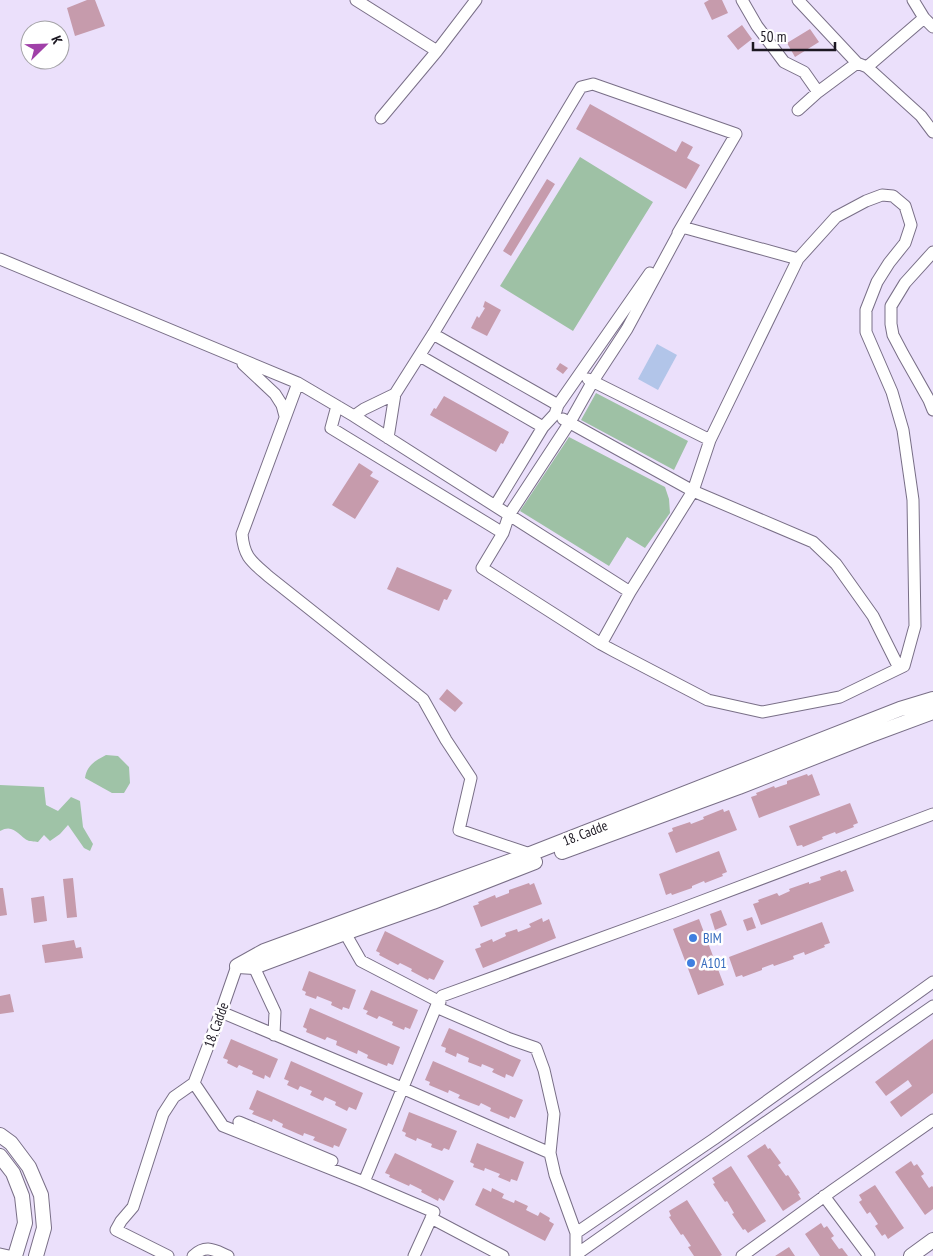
<svg xmlns="http://www.w3.org/2000/svg" width="933" height="1256" font-family="'PT Sans Narrow',sans-serif">
  <style>
    .green { fill: #9ec1a5 }
    .forest { fill: #9fc3a7 }
    .water { fill: #b2c5e9 }
    .building { fill: #c69bac }
    .lines { fill: none; stroke-linecap: round; stroke-linejoin: round }
    .minor-casing { stroke: #796f87; stroke-width: 13 }
    .tertiary-casing { stroke: #796f87; stroke-width: 16 }
    .minor { stroke: #fff; stroke-width: 11 }
    .tertiary { stroke: #fff; stroke-width: 14 }
    .shop-dot { fill: #3f7fe0; stroke: #fff; stroke-width: 2 }
    .labels { text-anchor: middle; stroke-width: 5; stroke-linejoin: round; paint-order: stroke }
    .street-label { font-size: 14px; fill: #1c1822; stroke: #fff }
    .shop-label { font-size: 14px; fill: #366cbe; stroke: #fff; text-anchor: start }
  </style>
  <rect width="100%" height="100%" fill="#ebe0fb"/>
  <!-- green -->
  <path class="green" d="M580 157 653 202 573 331 500 286Z
    M596 393 688 441 674 470 581 420Z
    M569 437 665 487 669 499 670 513 645 548 627 537 609 566 520 511Z"/>
  <!-- forest -->
  <path class="forest" d="M106 755 118 756 129 767 130 783 124 793H112L85 778C87 765 95 761 106 755Z
    M0 785 44 787 46 805 58 811 71 797 80 801 83 827 93 844 90 851 84 848 68 825 60 834 50 841 44 835 38 842C37 842 30 841 29 841 18 836 14 823 0 831Z"/>
  <!-- water -->
  <path class="water" d="M657 344 677 355 658 390 638 379Z"/>
  <!-- building -->
  <path class="building" d="M87 0H95L105 26 75 36 67 8Z
    M709 0H722L728 13 712 20 704 3Z
    M742 25 752 39 738 50 727 36Z
    M810 29 819 42 795 57 787 43Z
    M590 104 676 152 682 141 693 147 687 158 700 165 686 189 576 129Z
    M547 179 555 184 511 256 503 251Z
    M485 301 501 310 487 336 471 328 477 316 479 318 485 308 483 307Z
    M560 363 568 368 563 374 556 369Z
    M444 396 509 432 503 444 501 443 496 452 430 415 434 408 436 409Z
    M359 463 373 472 370 476 379 481 355 519 332 505Z
    M397 567 452 590 447 600 444 599 439 611 387 589Z
    M447 689 463 703 455 712 439 699Z
    M807 774 808 776 812 774 820 795 759 818 751 797 757 795 756 793 774 786 775 788 787 784V781Z
    M850 803 858 823 853 825 854 827 836 834 835 832 822 837 823 839 803 847 802 845 797 846 789 826Z
    M723 809 724 812 729 810 737 830 676 853 668 833 673 831 672 828 690 822 691 824 704 819 703 817Z
    M719 851 727 872 722 874 723 876 705 883 704 881 692 886V888L672 895 671 893 666 895 659 874Z
    M840 870 841 872 846 870 854 891 761 925 753 904 759 902 758 900 777 893 779 896 790 891 789 889 809 882V884L821 880 820 877Z
    M73 878 77 917 67 918 63 879Z
    M529 883 530 885 534 883 542 904 481 927 473 906 479 904 478 902 495 895 496 898 509 893V890Z
    M0 888H3L7 915 0 916Z
    M44 896 47 921 34 923 31 898Z
    M721 910 727 925 715 930 710 914Z
    M752 917 756 928 747 931 743 920Z
    M542 918 543 922 549 919 556 938 483 968 475 949 481 947 480 944 492 939 493 942 506 936 505 933 517 929 518 932 531 927 529 924Z
    M699 919 724 985 698 995 673 929Z
    M822 922 830 943 824 945 825 947 805 955 804 952 793 956 794 959 774 966 773 964 762 968V970L743 977 742 975 736 977 729 957Z
    M385 931 444 961 434 980 429 978 428 980 411 971 412 969 400 963 398 965 379 955 380 953 376 951Z
    M74 940 76 948 81 947 83 958 45 963 42 945Z
    M309 971 356 990 349 1009 343 1007 342 1010 331 1005 332 1002 317 996 316 999 305 995 306 992 302 990Z
    M371 990 418 1010 410 1029 405 1027 404 1030 392 1025 393 1022 379 1016 377 1019 366 1014 368 1011 363 1009Z
    M10 994 14 1012 0 1014V996Z
    M310 1008 400 1047 393 1065 388 1063 387 1066 367 1058 368 1055 358 1050 357 1054 336 1045 337 1041 327 1037 325 1040 306 1032 307 1029 303 1027Z
    M449 1028 521 1060 513 1077 506 1074 505 1078 492 1072 494 1069 482 1064 481 1067 468 1062 469 1058 457 1053 456 1057 445 1052 446 1048 441 1046Z
    M231 1039 278 1059 270 1078 265 1075 264 1079 252 1074 253 1071 239 1065 237 1068 227 1063 228 1060 223 1058Z
    M933 1039V1093L901 1117 890 1102 912 1086 908 1080 886 1096 875 1082Z
    M291 1061 363 1093 356 1110 349 1107 347 1111 335 1105 336 1102 325 1097 323 1101 310 1095 312 1091 300 1086 298 1090 287 1085 289 1081 284 1079Z
    M433 1061 523 1100 515 1118 510 1116 509 1119 490 1111 491 1108 481 1103 479 1106 458 1098 460 1095 449 1090 448 1093 429 1085 430 1082 425 1080Z
    M257 1090 347 1129 339 1147 334 1145 333 1148 313 1140 315 1137 304 1133 303 1136 282 1127 283 1124 273 1119 272 1122 252 1114 254 1111 249 1109Z
    M409 1112 457 1131 449 1150 444 1148 442 1151 431 1147 432 1144 417 1138 416 1141 405 1136 406 1133 402 1131Z
    M477 1143 524 1162 517 1181 511 1179 510 1182 498 1177 500 1174 485 1168 484 1171 473 1167 474 1164 470 1162Z
    M765 1144 768 1149 770 1148 781 1163 778 1165 786 1176 788 1175 800 1193 798 1194 801 1199 783 1211 747 1156Z
    M395 1153 454 1181 444 1201 439 1198 438 1201 421 1192 422 1190 410 1184 409 1186 389 1177 390 1175 385 1173Z
    M911 1161 914 1166 917 1164 924 1174 921 1176 929 1188 932 1186 933 1187V1209L925 1215 895 1172Z
    M731 1166 766 1221 748 1233 745 1229 743 1230 732 1214 734 1213 727 1201 725 1202 713 1184 715 1183 712 1178Z
    M875 1185 904 1228 888 1239 885 1234 882 1236 875 1226 878 1224 870 1212 867 1214 859 1202 862 1200 859 1195Z
    M483 1188 491 1192 492 1188 504 1194 502 1198 514 1203 515 1200 528 1206 526 1210 538 1216 540 1212 550 1218 549 1221 554 1224 545 1241 475 1205Z
    M687 1200 722 1255 720 1256H694L688 1247 691 1246 683 1234 681 1235 669 1217 671 1216 669 1211Z
    M821 1223 824 1228 827 1226 834 1236 831 1238 839 1249 842 1248 848 1256H820L805 1234Z
    M789 1247 795 1256H775Z"/>
  <g class="lines">
    <!-- minor casing -->
    <g class="minor-casing">
      <path id="minor" d="M356 0 437 51
        M742 0 757 26 784 62 804 72 818 92
        M798 0 857 63 867 67 921 116 933 132
        M913 0 924 18 933 27
        M867 67 924 18
        M798 110 818 92 857 63
        M381 118 437 51 476 0
        M933 252 905 283 891 306V324L893 335 903 354 929 400 933 410
        M0 259 298 383 354 416 364 409 395 394 433 334 581 87 593 84 736 134 678 233
        M433 334 558 405
        M420 356 543 427
        M243 364 275 394 282 405 285 416
        M588 379 710 440
        M298 383 242 534C244 557 251 561 268 576L423 699 446 740 471 778 459 830 530 854
        M337 406 331 428 503 533
        M354 416 630 592
        M563 419 693 491 813 542 836 564 873 616 899 668
        M388 438 395 394
        M495 506 543 427 555 414 558 405 650 273
        M601 644 630 592 693 491 710 440 798 259 836 217 866 201 882 195 893 196 905 206 911 225 905 243 889 263 877 282 866 310V332L892 392 903 430 913 500 915 626 904 666 840 697 762 712 708 700 614 651 601 644 482 568 503 533 509 515 570 422 593 381 627 329 682 227 798 259
        M345 933 361 961 440 1002
        M254 967 275 1012 274 1035
        M436 1007 510 1039 536 1048 544 1070 554 1114 550 1153 555 1175 576 1233V1256
        M221 1012 402 1088 550 1153
        M194 1083 223 1126 364 1182
        M194 1083 221 1012 237 966
        M239 1122 332 1161
        M824 1196 869 1256
        M431 1218 503 1256
        M576 1233 714 1139 933 982
        M0 1254 9 1256
        M577 1254 638 1211 933 1006
        M168 1256 116 1230 121 1221 133 1207 163 1114 174 1097 194 1083
        M193 1256C206 1244 214 1250 228 1256
        M414 1256 434 1212 364 1182 436 1007 442 996 673 912 933 814
        M742 1256 833 1190 933 1120"/>
    </g>
    <!-- tertiary casing -->
    <g class="tertiary-casing">
      <path id="tertiary" d="M562 852 739 787 871 735 933 712
        M237 966 264 951 433 889 530 854 900 709 933 699
        M238 966 254 967 345 933 433 902 535 862
        M0 1135 11 1143 29 1167 41 1195 44 1228 36 1256
        M0 1156 13 1173 22 1196 25 1223 15 1256
        M911 1256 933 1240"/>
    </g>
    <!-- minor -->
    <use href="#minor" class="minor"/>
    <!-- tertiary -->
    <use href="#tertiary" class="tertiary"/>
  </g>
  <!-- markers -->
  <g class="shop-dot">
    <circle cx="693" cy="938" r="5"/>
    <circle cx="691" cy="963" r="5"/>
  </g>
  <g class="labels">
    <!-- street labels -->
    <g class="street-label">
      <text transform="translate(585 833) rotate(-21)" y="5">18. Cadde</text>
      <text transform="translate(216 1025) rotate(-70)" y="5">18. Cadde</text>
    </g>
    <!-- shop labels -->
    <g class="shop-label">
      <text x="703" y="943">BIM</text>
      <text x="701" y="968">A101</text>
    </g>
  </g>
  <!-- north arrow -->
  <g transform="translate(45 45) rotate(67)"><circle r="24" fill="#ffffff" stroke="#a4a3a7"/>
  <path d="M0-4L9 19L0 12L-9 19Z" fill="#a040a8"/>
  <text y="-8" font-size="14" font-weight="bold" text-anchor="middle" fill="#1c1822">K</text>
  </g>
  <!-- scale -->
  <path d="M753 42v8h82v-8" fill="none" stroke="#1c1822" stroke-width="2.5"/>
  <text x="760" y="42" font-size="15" fill="#1c1822" stroke="#ffffff" stroke-width="4" paint-order="stroke">50 m</text>
</svg>
